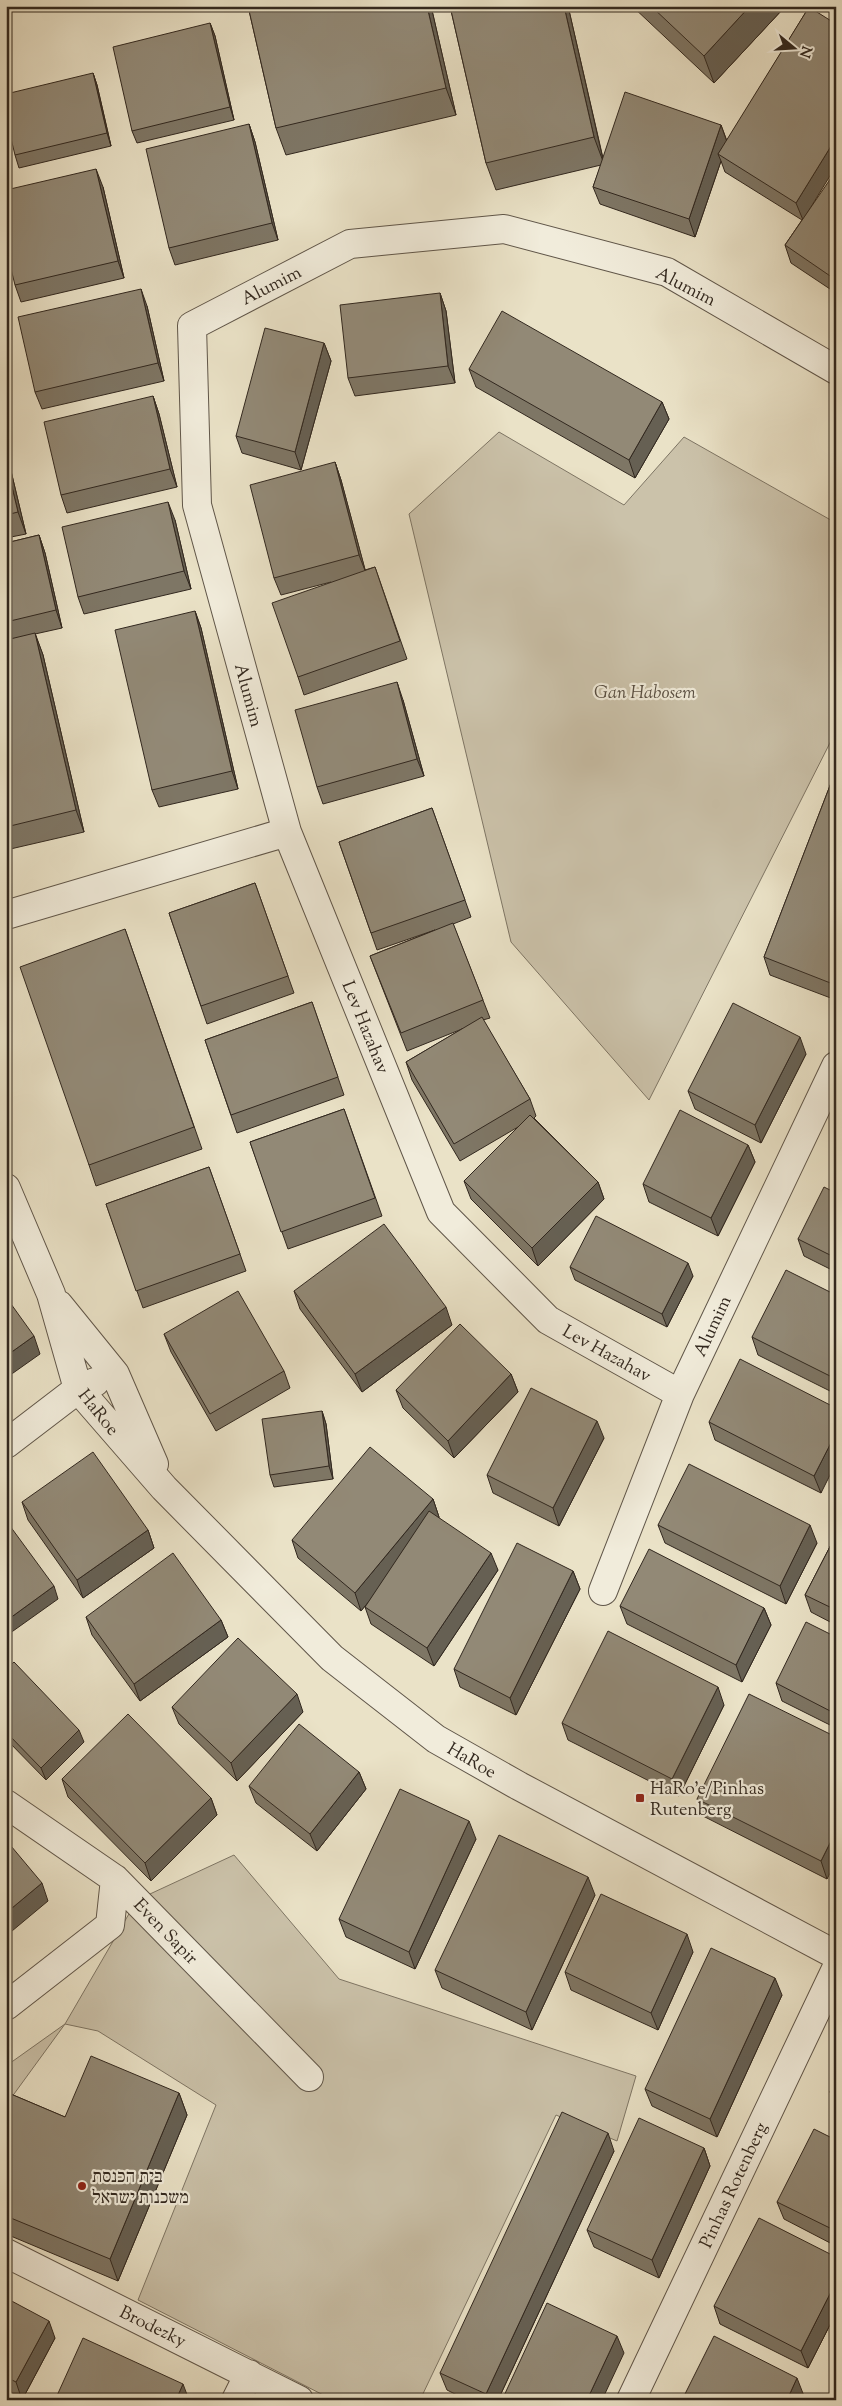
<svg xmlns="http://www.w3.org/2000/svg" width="842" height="2406" font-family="'Sorts Mill Goudy','Frank Ruhl Libre',serif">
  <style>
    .green { fill: #cbc2aa; stroke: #7e7564 }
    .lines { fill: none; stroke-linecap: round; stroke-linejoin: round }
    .minor-casing { stroke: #605649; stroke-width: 30 }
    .minor { stroke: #f1ecdb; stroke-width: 28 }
    .wall { fill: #7e7665; stroke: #32281f }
    .shaded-wall { fill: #666053; stroke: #32281f }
    .building { fill: #928976; stroke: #32281f }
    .poi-dot { fill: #8f2418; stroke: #f1ecdb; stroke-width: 2 }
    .labels { text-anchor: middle; stroke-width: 4.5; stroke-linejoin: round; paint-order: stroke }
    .street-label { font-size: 18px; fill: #32281f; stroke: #f1ecdb }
    .park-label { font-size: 18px; font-style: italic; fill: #584e42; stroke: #f1ecdb }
    .poi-label { font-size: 18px; fill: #32281f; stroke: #f1ecdb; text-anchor: start }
  </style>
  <rect width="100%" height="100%" fill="#eae2c7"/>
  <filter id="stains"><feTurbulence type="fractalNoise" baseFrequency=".004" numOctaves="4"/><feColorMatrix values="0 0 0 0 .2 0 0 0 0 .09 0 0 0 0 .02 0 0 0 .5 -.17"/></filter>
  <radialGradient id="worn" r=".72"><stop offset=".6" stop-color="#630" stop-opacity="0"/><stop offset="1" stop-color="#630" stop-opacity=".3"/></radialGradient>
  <!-- green -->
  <path class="green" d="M499 432 624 505 684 437 836 523V731L649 1100 511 942 409 514Z
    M234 1855 339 1979 636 2076 617 2141 556 2115 420 2400H333L138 2300 216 2105 98 2031 65 2024 6 2105V2066L65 2024 137 1900Z"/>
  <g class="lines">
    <!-- minor casing -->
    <g class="minor-casing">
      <path id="minor" d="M6 915 287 832
        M6 1188 51 1294 78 1389 164 1488 332 1658 436 1739 519 1786 836 1955
        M59 1305 115 1374 154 1464
        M680 1394 548 1320 441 1212 287 832 197 505 192 326 350 244 504 229 667 272 836 370
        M6 1444 78 1389 95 1382
        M603 1591 680 1394 836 1066
        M6 1804 115 1879 309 2077
        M6 2006 110 1925 115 1879
        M6 2253 299 2400
        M236 2400 249 2374
        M631 2400 836 1969"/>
    </g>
    <!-- minor -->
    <use href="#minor" class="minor"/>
  </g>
  <!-- wall -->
  <path class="wall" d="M248 6H431L456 115 286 155 276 128Z
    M450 6H568L603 158 721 125 727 141 809 7 806 214 836 182V293L791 263 785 245 802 220 725 172 721 161 695 237 600 204 593 187 601 165 496 190 486 163Z
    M632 6H781L782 10 714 83Z
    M210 23 215 36 234 120 137 143 132 131Z
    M93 73 97 85 111 146 19 168 15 155Z
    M249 124 255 142 278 240 175 265 169 248Z
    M103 187 124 278 21 302 15 285Z
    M440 293 446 311 455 383 355 396 348 378Z
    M147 306 164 381 42 409 35 392Z
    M324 343 331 361 301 470 242 453 236 436Z
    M469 369 662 402 669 419 635 478 476 387Z
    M153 396 159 414 177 487 67 513 61 495Z
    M6 450 26 534 6 538Z
    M335 462 341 480 365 570 375 567 407 659 304 695 298 677 331 582 281 595 274 578Z
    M175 520 191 589 84 614 78 597Z
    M39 535 45 553 62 628 35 634 43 655 84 832 6 850V543Z
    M195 611 201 628 238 789 159 807 152 790Z
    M403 700 424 776 323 804 317 787Z
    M836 770V1000L770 975 764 957Z
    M432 808 471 917 453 924 490 1018 483 1020 530 1099 536 1116 534 1118 598 1182 604 1199 538 1266 471 1199 464 1181 518 1127 460 1161 412 1080 406 1062 462 1029 407 1051 370 956 435 930 377 950 339 842Z
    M255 883 294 993 207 1024 169 913Z
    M125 929 202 1149 96 1186 89 1165Z
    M312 1002 344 1095 237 1133 205 1040Z
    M806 1054 761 1143 695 1109 688 1091Z
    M344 1109 382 1216 288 1249 250 1142Z
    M748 1145 755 1162 718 1236 649 1202 643 1184Z
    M209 1167 246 1271 143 1308 106 1204Z
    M836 1193V1272L804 1256 798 1239Z
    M570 1267 693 1276 667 1327 575 1280Z
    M294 1291 452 1325 362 1392 300 1309Z
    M836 1295V1394L758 1355 752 1337Z
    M164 1334 284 1371 290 1388 216 1431 171 1352Z
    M511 1374 518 1392 454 1458 403 1408 396 1390Z
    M836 1408 821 1493 715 1440 709 1422Z
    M322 1411 326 1424 333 1479 274 1487 270 1475Z
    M604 1438 559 1526 493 1493 487 1475Z
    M433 1499 439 1517V1518L498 1570 434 1666 371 1624 365 1607 367 1603 361 1611 298 1558 292 1540Z
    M22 1502 148 1530 154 1548 83 1598 28 1520Z
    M658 1525 817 1543 786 1604 665 1543Z
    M836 1535V1625L811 1612 805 1595Z
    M573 1571 580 1589 516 1715 460 1687 454 1669Z
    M620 1606 764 1608 771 1625 742 1682 627 1624Z
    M86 1617 221 1620 228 1637 140 1701 92 1635Z
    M836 1637V1728L782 1701 776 1683Z
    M6 1669 84 1742 46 1780 6 1739Z
    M724 1705 679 1796 568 1740 562 1723Z
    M172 1707 303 1712 237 1781 179 1724Z
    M836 1737 827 1879 703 1816 697 1799Z
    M359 1772 366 1789 317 1851 256 1803 249 1786Z
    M62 1779 211 1798 217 1815 151 1881 68 1797Z
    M476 1839 415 1969 346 1937 339 1919Z
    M595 1895 532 2030 442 1988 435 1970Z
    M693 1952 658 2030 571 1990 565 1972Z
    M782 1995 717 2137 652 2106 645 2089Z
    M836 2081V2107L830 2092Z
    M6 2092 65 2117 179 2093 187 2115 118 2281 6 2234Z
    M836 2140V2246L784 2219 777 2202Z
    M704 2148 710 2166 659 2278 594 2247 587 2230Z
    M614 2151 498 2400H467L447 2390 440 2373Z
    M836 2257V2313L808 2368 720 2324 714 2306Z
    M6 2298 55 2338 22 2400 6 2391Z"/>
  <!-- shaded-wall -->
  <path class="shaded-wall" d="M427 6H431L456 115 446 88Z
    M564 6H568L604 164 594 137Z
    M750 6H781L782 10 714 83 704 56Z
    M210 23 215 36 234 120 230 107Z
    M93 73 97 85 111 146 107 133Z
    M249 124 255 142 278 240 272 223Z
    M721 125 727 142 718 154 721 161 695 237 689 219Z
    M836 138V166L803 220 796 203Z
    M96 169 103 187 124 278 118 261Z
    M141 289 147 306 164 381 158 363Z
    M440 293 446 311 455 383 448 366Z
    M324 343 331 361 301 470 295 452Z
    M153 396 159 414 177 487 170 469Z
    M662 402 669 419 635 478 629 460Z
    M6 450 26 534 18 512 6 462Z
    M335 462 341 480 366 573 359 555Z
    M168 502 175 520 191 589 184 571Z
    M39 535 45 553 62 628 56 610Z
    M195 611 201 628 238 789 232 771Z
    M35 633 43 655 84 832 76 810Z
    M397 682 403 700 424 776 417 759Z
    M836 978V990L833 984Z
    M800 1037 806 1054 761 1143 755 1125Z
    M748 1145 755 1162 718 1236 711 1218Z
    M598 1182 604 1199 538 1266 532 1248Z
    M688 1263 693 1276 667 1327 662 1314Z
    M446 1307 452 1325 362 1392 355 1374Z
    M34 1336 40 1354 6 1378V1356Z
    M511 1374 518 1392 454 1458 448 1441Z
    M322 1411 326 1424 333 1479 329 1466Z
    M597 1421 604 1438 559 1526 553 1508Z
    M836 1433V1463L821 1493 814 1476Z
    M433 1499 439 1517 361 1611 355 1593Z
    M810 1525 817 1543 786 1604 780 1586Z
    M148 1530 154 1548 83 1598 77 1580Z
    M491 1553 498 1570 434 1666 427 1648Z
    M573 1571 580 1589 516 1715 510 1698Z
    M54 1586 58 1599 6 1636V1621Z
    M764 1608 771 1625 742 1682 736 1665Z
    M221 1620 228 1637 140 1701 134 1684Z
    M718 1687 724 1705 679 1796 672 1779Z
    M297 1694 303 1712 237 1781 231 1763Z
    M79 1730 84 1742 46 1780 41 1768Z
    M359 1772 366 1789 317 1851 310 1834Z
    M211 1798 217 1815 151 1881 145 1863Z
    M469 1821 476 1839 415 1969 409 1952Z
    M836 1831V1862L827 1879 821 1861Z
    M588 1877 595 1895 532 2030 526 2012Z
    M42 1883 48 1901 6 1936V1913Z
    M687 1934 693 1952 658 2030 651 2013Z
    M775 1978 782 1995 717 2137 710 2119Z
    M179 2093 187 2115 118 2281 110 2259Z
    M608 2133 614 2151 498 2400H488L486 2394Z
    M704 2148 710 2166 659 2278 652 2260Z
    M836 2282V2313L808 2368 801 2351Z
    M49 2321 55 2338 22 2400 16 2382Z
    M617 2336 624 2353 602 2400H587Z
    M797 2378 804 2396 802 2400H787Z
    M183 2384 189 2400H176Z"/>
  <!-- building -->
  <path class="building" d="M248 6H427L446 88 276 128Z
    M450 6H564L594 137 486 163Z
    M651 6H750L704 56Z
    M809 7 836 24V138L796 203 718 154Z
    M210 23 230 107 132 131 113 47Z
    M93 73 107 133 15 155 6 118V94Z
    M625 92 721 125 689 219 593 187Z
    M249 124 272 223 169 248 146 149Z
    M96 169 118 261 15 285 6 249V190Z
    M831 178 836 182V280L785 245Z
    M141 289 158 363 35 392 18 317Z
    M440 293 448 366 348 378 340 305Z
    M502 311 662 402 629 460 469 369Z
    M265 328 324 343 295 452 236 436Z
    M153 396 170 469 61 495 44 422Z
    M6 462 18 512 6 515Z
    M335 462 359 555 274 578 250 485Z
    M168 502 184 571 78 597 62 527Z
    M39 535 56 610 6 622V543Z
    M375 567 400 641 298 677 272 603Z
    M195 611 232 771 152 790 115 630Z
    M35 633 76 810 6 827V640Z
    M397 682 417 759 317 787 295 710Z
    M836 770V978L833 984 764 957Z
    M432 808 465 900 371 933 339 842Z
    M255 883 288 976 201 1006 169 913Z
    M453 923 483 1000 401 1033 370 956Z
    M125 929 194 1127 89 1165 20 967Z
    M312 1002 338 1077 231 1115 205 1040Z
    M733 1003 800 1037 755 1125 688 1091Z
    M482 1017 530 1099 454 1144 406 1062Z
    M344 1109 375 1198 281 1232 250 1142Z
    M680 1110 748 1145 711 1218 643 1184Z
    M530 1115 598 1182 532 1248 464 1181Z
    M209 1167 240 1254 136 1291 106 1204Z
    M824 1187 836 1193V1258L798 1239Z
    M596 1216 688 1263 662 1314 570 1267Z
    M384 1224 446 1307 355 1374 294 1291Z
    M786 1270 836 1295V1379L752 1337Z
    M238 1291 284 1371 210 1414 164 1334Z
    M6 1297 34 1336 6 1356Z
    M460 1324 511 1374 448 1441 396 1390Z
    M740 1359 836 1408V1433L814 1476 709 1422Z
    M531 1388 597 1421 553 1508 487 1475Z
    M322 1411 329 1466 270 1475 262 1419Z
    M370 1447 433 1499 355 1593 292 1540Z
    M93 1452 148 1530 77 1580 22 1502Z
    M689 1464 810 1525 780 1586 658 1525Z
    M429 1511 491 1553 427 1648 365 1607Z
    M10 1526 54 1586 6 1621V1528Z
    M836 1535V1610L805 1595Z
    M517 1543 573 1571 510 1698 454 1669Z
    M649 1549 764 1608 736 1665 620 1606Z
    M173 1553 221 1620 134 1684 86 1617Z
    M806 1622 836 1637V1714L776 1683Z
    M608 1631 718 1687 672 1779 562 1723Z
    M238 1638 297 1694 231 1763 172 1707Z
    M14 1662 79 1730 41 1768 6 1732V1669Z
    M749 1694 836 1737V1831L821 1861 697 1799Z
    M128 1714 211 1798 145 1863 62 1779Z
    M299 1724 359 1772 310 1834 249 1786Z
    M400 1789 469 1821 409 1952 339 1919Z
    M499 1835 588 1877 526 2012 435 1970Z
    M6 1840 42 1883 6 1913Z
    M601 1894 687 1934 651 2013 565 1972Z
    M711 1948 775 1978 710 2119 645 2089Z
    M91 2056 179 2093 110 2259 6 2216V2092L65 2117Z
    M836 2081V2095L830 2092Z
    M562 2112 608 2133 486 2394 440 2373Z
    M639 2118 704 2148 652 2260 587 2230Z
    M814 2129 836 2140V2231L777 2202Z
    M759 2218 836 2257V2282L801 2351 714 2306Z
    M6 2298 49 2321 16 2382 6 2377Z
    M547 2303 617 2336 587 2400H502Z
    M714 2336 797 2378 787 2400H682Z
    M83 2338 183 2384 176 2400H55Z
    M836 2387V2400H829Z"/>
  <!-- markers -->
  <g class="poi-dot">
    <rect x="635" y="1793" width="10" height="10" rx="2.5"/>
    <circle cx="82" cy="2186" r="5"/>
  </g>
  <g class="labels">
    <!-- street labels -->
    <g class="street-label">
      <text transform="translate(271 285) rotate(-27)" y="6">Alumim</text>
      <text transform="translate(686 286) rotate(27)" y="6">Alumim</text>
      <text transform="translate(249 695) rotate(75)" y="6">Alumim</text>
      <text transform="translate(366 1027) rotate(68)" y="6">Lev Hazahav</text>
      <text transform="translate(712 1326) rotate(-65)" y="6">Alumim</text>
      <text transform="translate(607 1353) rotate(29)" y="6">Lev Hazahav</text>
      <text transform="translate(99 1412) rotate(51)" y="6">HaRoe</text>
      <text transform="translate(472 1760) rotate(30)" y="6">HaRoe</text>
      <text transform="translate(166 1931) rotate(46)" y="6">Even Sapir</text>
      <text transform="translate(733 2185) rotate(-65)" y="6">Pinhas Rotenberg</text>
      <text transform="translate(153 2326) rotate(26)" y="6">Brodezky</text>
    </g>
    <!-- park labels -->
    <g class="park-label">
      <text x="645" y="698">Gan Habosem</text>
    </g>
    <!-- poi labels -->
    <g class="poi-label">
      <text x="650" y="1794">HaRo'e/Pinhas<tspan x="650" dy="21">Rutenberg</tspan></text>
      <text x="92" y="2182">בית הכנסת<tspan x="92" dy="21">משכנות ישראל</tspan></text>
    </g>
  </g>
  <!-- margin -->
  <rect width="842" height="2406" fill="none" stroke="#eae2c7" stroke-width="25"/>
  <rect x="8" y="8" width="827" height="2391" fill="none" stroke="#32281f" stroke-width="2.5"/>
  <rect x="12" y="12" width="817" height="2381" fill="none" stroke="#32281f"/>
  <!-- north arrow -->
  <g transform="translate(794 48) rotate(108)" stroke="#f1ecdb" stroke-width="4" paint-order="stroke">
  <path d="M0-4L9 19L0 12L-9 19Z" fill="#32281f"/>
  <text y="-8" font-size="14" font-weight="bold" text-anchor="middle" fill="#32281f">N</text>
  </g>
  <rect width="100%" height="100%" filter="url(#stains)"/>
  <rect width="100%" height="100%" fill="url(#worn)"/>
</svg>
